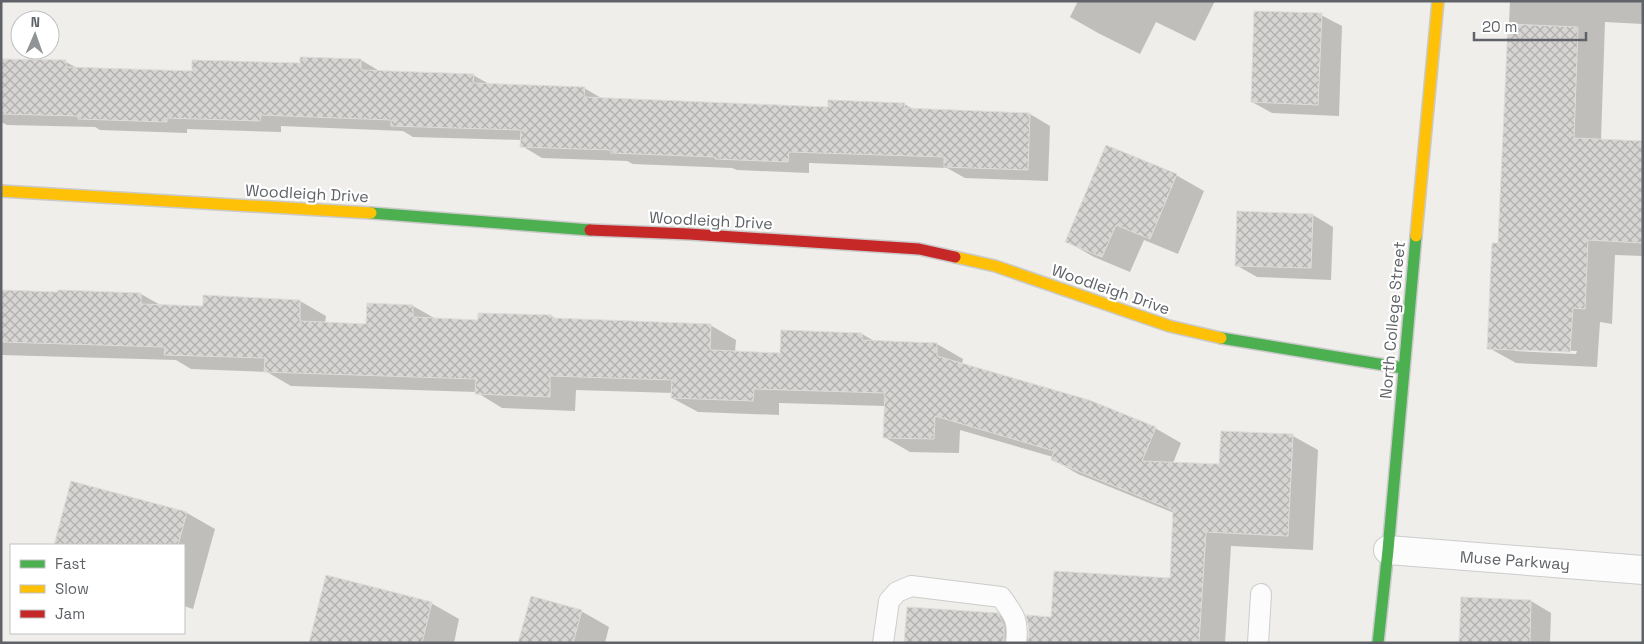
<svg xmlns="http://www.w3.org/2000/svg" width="1644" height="644" font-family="'Space Grotesk',sans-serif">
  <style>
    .shadow { fill: #0003; fill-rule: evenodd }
    .building { fill: url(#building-cross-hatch); stroke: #deddd9 }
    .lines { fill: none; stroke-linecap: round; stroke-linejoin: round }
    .lane-casing { stroke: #cbcccc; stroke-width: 22 }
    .street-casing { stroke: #cbcccc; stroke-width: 30 }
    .fast-casing { stroke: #cacacb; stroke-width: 14 }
    .slow-casing { stroke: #cacacb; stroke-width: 14 }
    .jam-casing { stroke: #cacacb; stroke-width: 14 }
    .lane { stroke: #fdfcfc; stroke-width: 20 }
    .street { stroke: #fdfcfc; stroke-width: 28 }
    .fast { stroke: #4caf50; stroke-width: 11 }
    .slow { stroke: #ffc107; stroke-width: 11 }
    .jam { stroke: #c62828; stroke-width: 11 }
    .labels { text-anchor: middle; stroke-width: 4.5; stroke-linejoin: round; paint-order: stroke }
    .street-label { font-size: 16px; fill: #5f6368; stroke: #fff }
  </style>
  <defs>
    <pattern id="building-cross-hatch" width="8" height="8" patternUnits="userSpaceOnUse" patternTransform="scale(1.25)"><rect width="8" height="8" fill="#d6d5d3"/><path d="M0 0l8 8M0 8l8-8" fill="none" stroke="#b1b0af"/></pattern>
  </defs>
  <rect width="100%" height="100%" fill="#efeeea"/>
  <!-- shadow -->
  <path class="shadow" d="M1078 1H1215L1195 41 1156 22 1140 54 1098 33 1070 17Z
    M1510 1H1643V24L1605 22 1601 140 1643 143V256L1615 255 1612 324 1600 322 1597 367 1516 363 1489 348 1499 244ZM1515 348 1577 351 1576 354 1515 351Z
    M1321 15 1342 26 1339 116 1272 113 1252 102Z
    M1 60 66 62 77 68 193 72 361 60 381 72 473 75 491 85 584 88 603 99 829 108 904 104 915 110 1030 114 1050 126 1048 181 965 178 947 168 809 163V173L737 170 732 168 633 164 627 161 542 158 522 146V140L413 137 403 131 281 126V132L187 129V133L100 130 95 127 7 125 1 122Z
    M1176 175 1204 191 1178 254 1144 240 1130 272 1094 257 1066 241Z
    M1313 215 1333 227 1331 280 1257 277 1236 265Z
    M1 292 141 294 162 306 204 307V296L300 301 326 316 325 324 367 325 368 304 413 306 436 319 479 321V314L552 316 558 320 710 325 736 340 735 352 781 354 782 331 862 334 876 342 937 344 963 359 962 364 1155 428 1181 443 1173 463 1221 466 1293 436 1318 450 1313 550 1231 546 1225 643H905L998 614 1024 629 1029 641 1052 618 1171 580 1174 513 1078 474 1052 459 1053 457 960 430 959 453 910 452 884 437 885 406 779 403V415L698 412 672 398 673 393 576 390 575 411 502 408 476 392 291 386 267 372 191 369 176 360 1 355Z
    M72 482 187 513 215 529 193 609 184 606V545H56Z
    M1531 601 1551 613 1550 643H1460Z
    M431 603 459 619 454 643H319Z
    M581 611 609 627 605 643H520Z"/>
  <!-- building -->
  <path class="building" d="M1254 11 1322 13 1318 105 1251 102Z
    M1508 24 1578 27 1574 138 1643 141V243L1588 240 1585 309 1573 308 1570 352 1487 349 1492 243H1498Z
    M300 57 361 59V70L474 74 473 83 585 87 584 97 828 107V100L905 103 904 108 1030 113 1028 170 944 167V157L789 152 788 162 715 159V157L611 153V150L520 147 521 130 391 126V120L261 115 260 121 167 118V122L78 119V116L1 114V59L66 60V67L192 71V60L300 63Z
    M1106 145 1177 174 1150 239 1116 225 1102 257 1065 242Z
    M1237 211 1313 214 1311 268 1235 266Z
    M1 290 58 292V290L141 293V304L203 306V295L300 300V321L366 324 367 303 413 305V317L478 320V313L552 315V318L711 324 710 350 780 353 781 330 862 333V340L937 343V356L1089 400 1156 427 1142 461 1219 464 1221 431 1293 434 1288 536 1206 532 1199 643H1028L1029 629 1026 615 1051 617 1054 571 1170 578 1173 510 1051 460 1054 451 935 416 934 439 883 438 885 393 754 389 753 401 671 398 672 380 550 376V397L475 394 476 379 264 372 265 358 164 355 165 347 1 342Z
    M71 481 187 512 178 545H54Z
    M326 575 432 602 422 643H309Z
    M531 596 582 610 573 643H518Z
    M1461 597 1531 600 1530 643H1459Z
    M907 607 998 613 1004 626V643H904Z"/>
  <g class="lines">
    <!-- lane casing -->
    <g class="lane-casing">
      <path id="lane" d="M883 643 889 601 897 592 911 586 1001 597C1014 615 1019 620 1016 643
        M1258 643 1261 594"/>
    </g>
    <!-- street casing -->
    <g class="street-casing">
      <path id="street" d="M1388 550 1643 570"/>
    </g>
    <!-- fast casing -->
    <g class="fast-casing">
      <path id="fast" d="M371 213 590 230
        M1221 338 1403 368
        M1378 643 1388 550 1416 236"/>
    </g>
    <!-- slow casing -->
    <g class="slow-casing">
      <path id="slow" d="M1 191 371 213
        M1416 236 1438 1
        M955 257 995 266 1169 326 1221 338"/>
    </g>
    <!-- jam casing -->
    <g class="jam-casing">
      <path id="jam" d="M590 230 689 234 919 249 955 257"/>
    </g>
    <!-- lane -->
    <use href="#lane" class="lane"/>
    <!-- street -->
    <use href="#street" class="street"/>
    <!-- fast -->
    <use href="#fast" class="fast"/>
    <!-- slow -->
    <use href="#slow" class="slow"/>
    <!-- jam -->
    <use href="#jam" class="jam"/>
  </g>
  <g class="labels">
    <!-- street labels -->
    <g class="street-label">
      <text transform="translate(307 193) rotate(3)" y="6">Woodleigh Drive</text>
      <text transform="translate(711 220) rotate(3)" y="6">Woodleigh Drive</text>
      <text transform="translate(1111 289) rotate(19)" y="6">Woodleigh Drive</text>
      <text transform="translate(1392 320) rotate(-85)" y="6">North College Street</text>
      <text transform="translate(1515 560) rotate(4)" y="6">Muse Parkway</text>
    </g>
  </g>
  <!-- border -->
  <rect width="1644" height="644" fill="none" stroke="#5f6368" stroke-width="5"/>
  <!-- legend -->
  <rect x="10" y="544" width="175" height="90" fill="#ffffff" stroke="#bfc1c3"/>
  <rect x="20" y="560" width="25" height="8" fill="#4caf50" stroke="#bfc1c3"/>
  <text x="55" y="569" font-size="15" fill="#5f6368">Fast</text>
  <rect x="20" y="585" width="25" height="8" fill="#ffc107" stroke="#bfc1c3"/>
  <text x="55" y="594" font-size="15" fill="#5f6368">Slow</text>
  <rect x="20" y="610" width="25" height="8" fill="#c62828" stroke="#bfc1c3"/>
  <text x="55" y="619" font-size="15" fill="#5f6368">Jam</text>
  <!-- north arrow -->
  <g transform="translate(35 35) rotate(2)"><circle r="24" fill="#ffffff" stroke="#bfc1c3"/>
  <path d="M0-4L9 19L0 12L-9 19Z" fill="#919496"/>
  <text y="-8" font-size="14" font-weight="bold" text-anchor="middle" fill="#5f6368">N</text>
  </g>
  <!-- scale -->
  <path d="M1474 32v8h112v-8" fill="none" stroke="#5f6368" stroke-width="2.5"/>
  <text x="1482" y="32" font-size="15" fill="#5f6368" stroke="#ffffff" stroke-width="4" paint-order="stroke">20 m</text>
</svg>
